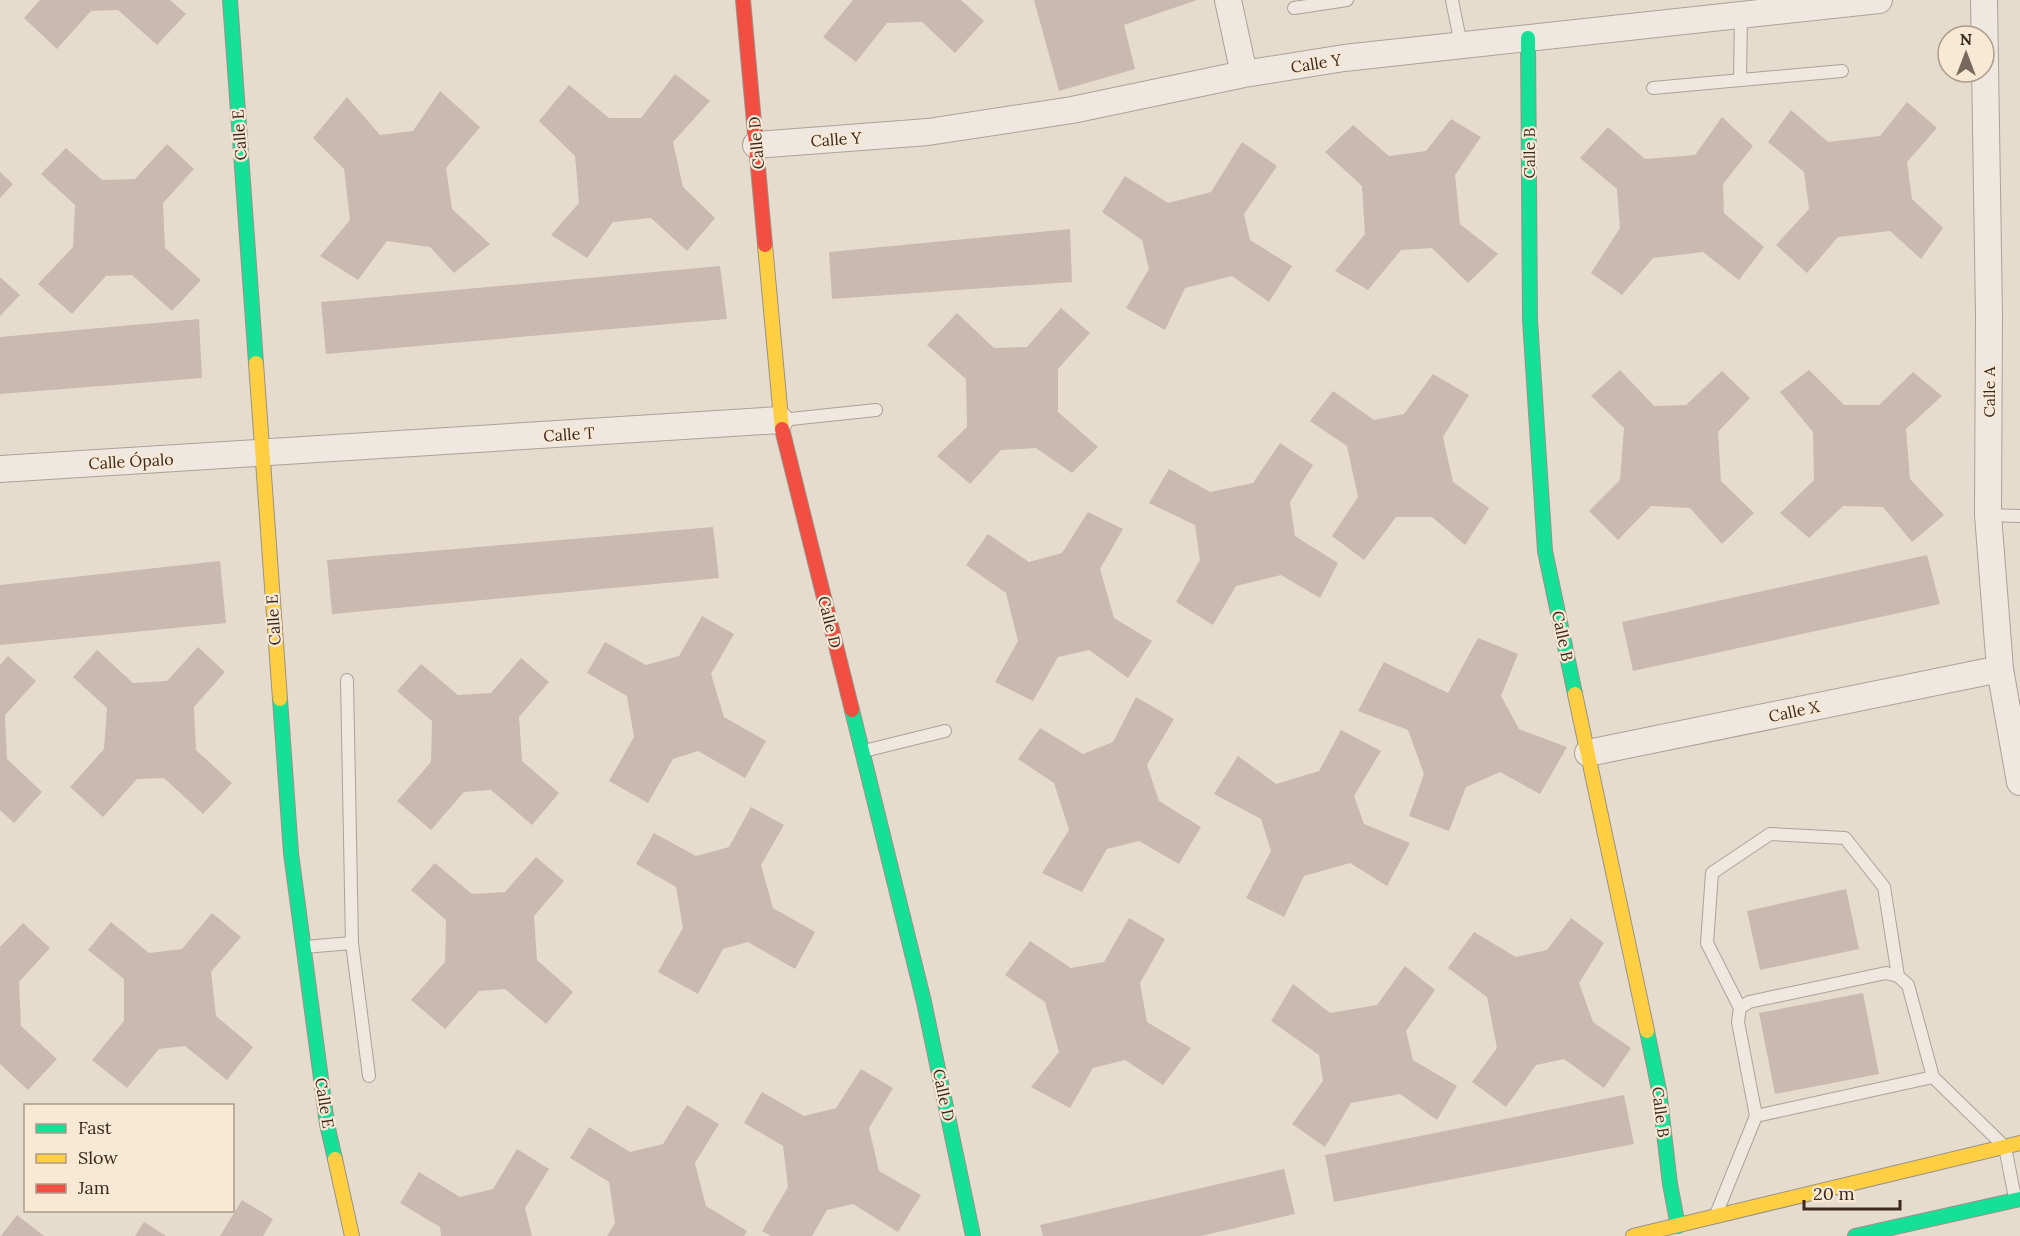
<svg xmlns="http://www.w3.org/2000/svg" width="2020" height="1236" font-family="Lora,serif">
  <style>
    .building { fill: #cab9ae }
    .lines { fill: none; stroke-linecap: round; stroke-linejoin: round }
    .lane-casing { stroke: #aca197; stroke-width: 14 }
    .street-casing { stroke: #aca197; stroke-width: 28 }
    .fast-casing { stroke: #9b9186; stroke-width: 16 }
    .slow-casing { stroke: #9b9186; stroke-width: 16 }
    .jam-casing { stroke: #9b9186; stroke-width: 16 }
    .lane { stroke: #eee8e0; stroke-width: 12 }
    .street { stroke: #eee8e0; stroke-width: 26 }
    .fast { stroke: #16e098; stroke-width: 14 }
    .slow { stroke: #ffcf43; stroke-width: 14 }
    .jam { stroke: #f24e42; stroke-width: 14 }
    .labels { text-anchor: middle; stroke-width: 4.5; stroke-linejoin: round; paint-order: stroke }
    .street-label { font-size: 16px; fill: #3c281e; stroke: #f8e8d4 }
  </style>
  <rect width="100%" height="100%" fill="#e6dcce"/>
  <!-- building -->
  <path class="building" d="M40 0H170L186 14 157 45 118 10 91 11 57 49 24 18Z
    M853 0H961L984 21 955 53 922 22 887 23 856 62 823 37Z
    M1034 0H1197L1124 25 1135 69 1059 91Z
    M675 74 710 101 673 142 683 187 715 218 687 251 651 218 613 222 587 258 551 235 579 203 575 156 539 121 569 85 609 118H641Z
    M440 91 480 127 446 168 452 209 490 244 454 273 430 247 387 241 358 280 320 256 350 220 344 169 313 138 347 97 380 135 413 131Z
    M1907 102 1937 128 1907 162 1912 199 1943 228 1921 259 1890 231 1838 237 1807 273 1776 245 1809 209 1804 172 1768 142 1791 110 1828 142 1880 136Z
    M1722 117 1753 146 1723 184 1724 213 1764 247 1739 280 1703 252 1653 258 1622 295 1591 273 1620 228 1617 189 1580 158 1608 127 1645 159 1695 155Z
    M1451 119 1481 137 1455 175 1460 224 1498 254 1468 283 1432 248 1401 250 1368 290 1335 271 1365 234 1362 186 1325 152 1353 125 1389 156 1426 151Z
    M1242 142 1277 166 1244 214 1250 240 1292 266 1269 302 1232 276 1185 288 1165 330 1126 308 1149 269 1142 240 1102 212 1125 176 1168 203 1211 192Z
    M167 144 194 169 163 203 165 248 201 280 172 311 132 275 106 276 72 314 38 284 73 247 75 205 41 174 66 148 102 180 135 179Z
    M0 172 13 184 0 198Z
    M1070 229 1072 282 832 299 829 252Z
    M720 266 727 319 326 354 321 302Z
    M0 277 20 295 0 316Z
    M1061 308 1090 333 1058 369V412L1098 447 1072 473 1036 448 1001 450 970 484 937 456 967 427 966 379 927 345 957 313 994 348 1027 347Z
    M199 319 202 378 0 394V337Z
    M1620 370 1654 406 1686 405 1722 371 1750 398 1718 432 1721 481 1754 513 1722 544 1690 508 1651 506 1618 540 1589 511 1620 480 1624 428 1591 396Z
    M1809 370 1844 405H1879L1913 372 1942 396 1906 429 1910 479 1944 515 1912 542 1883 507 1843 506 1809 538 1780 513 1814 480 1813 432 1780 392Z
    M1433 374 1469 395 1443 437 1453 482 1489 508 1465 545 1432 517H1396L1364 560 1332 536 1358 497 1347 446 1310 421 1333 391 1374 420 1404 414Z
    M1280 443 1313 465 1290 502 1295 536 1338 563 1320 598 1281 575 1236 586 1213 625 1176 602 1200 560 1195 525 1149 503 1169 469 1210 492 1253 483Z
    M1088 512 1123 529 1100 569 1114 618 1152 641 1128 678 1089 650 1058 657 1033 701 995 682 1018 641 1006 593 966 565 988 534 1029 562 1062 553Z
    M713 527 719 578 332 614 327 560Z
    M1927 555 1940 604 1633 671 1622 622Z
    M220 561 226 623 0 645V585Z
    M702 616 734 634 711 674 724 717 766 741 745 778 698 751 673 759 648 803 609 781 634 737 627 696 587 673 605 642 646 665 679 656Z
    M1478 638 1518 654 1501 696 1519 729 1567 747 1540 794 1500 772 1466 787 1449 831 1409 816 1424 774 1408 730 1358 711 1384 662 1448 693Z
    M198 647 225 672 194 707 196 750 232 783 203 814 164 778 137 779 103 817 70 787 104 749 107 708 73 677 97 650 133 683 167 681Z
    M8 656 36 681 5 715 7 759 42 792 14 823 0 810V665Z
    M521 658 549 682 519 717 522 761 559 793 532 825 491 790 464 792 431 830 397 801 431 762 432 721 397 691 421 664 458 695 491 693Z
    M1136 697 1174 719 1147 765 1159 801 1201 827 1179 864 1139 841 1107 849 1082 892 1042 873 1069 830 1054 783 1018 759 1040 728 1083 754 1113 742Z
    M1341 730 1381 751 1354 796 1364 824 1410 843 1387 886 1350 863 1304 876 1284 917 1246 898 1271 851 1261 819 1214 794 1238 756 1276 784 1319 771Z
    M751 807 784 825 761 865 773 908 815 932 795 969 748 942 723 949 698 994 658 972 683 928 676 887 636 864 654 833 696 856 729 847Z
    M536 857 564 881 534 916 537 960 573 992 546 1024 505 989 479 991 445 1029 411 1000 445 962 446 920 411 890 435 863 472 894 505 892Z
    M1846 889 1859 949 1760 970 1747 911Z
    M212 913 241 937 211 972 216 1016 253 1047 227 1080 185 1046 159 1049 127 1088 92 1060 124 1021V979L88 950 111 922 149 953 182 949Z
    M1129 918 1165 939 1140 983 1147 1022 1191 1048 1163 1085 1125 1060 1093 1068 1070 1108 1031 1087 1059 1052 1045 1002 1005 975 1030 941 1071 968 1104 962Z
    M1571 918 1604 943 1579 983 1593 1022 1631 1048 1604 1088 1564 1059 1536 1065 1506 1107 1472 1082 1497 1048 1487 997 1448 968 1474 932 1516 957 1547 950Z
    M23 923 50 948 19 982 21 1026 57 1059 28 1090 0 1064V947Z
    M1405 966 1435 990 1406 1031 1413 1060 1457 1086 1437 1120 1400 1094 1351 1103 1325 1147 1292 1124 1323 1081 1319 1055 1271 1021 1293 984 1330 1013 1377 1005Z
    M1863 993 1879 1074 1775 1094 1759 1013Z
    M861 1069 893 1088 869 1128 879 1171 921 1195 898 1232 853 1204 827 1210 812 1236H771L762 1231 788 1187 783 1146 744 1123 762 1092 804 1116 836 1108Z
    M1624 1095 1634 1144 1334 1202 1325 1155Z
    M687 1105 719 1124 695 1163 706 1206 747 1231 744 1236H607L615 1223 609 1182 570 1158 589 1127 630 1152 663 1144Z
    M517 1149 549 1169 525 1208 532 1236H441L440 1227 400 1203 419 1172 460 1197 493 1189Z
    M1284 1169 1295 1214 1201 1236H1043L1040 1225Z
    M242 1200 273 1219 263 1236H220Z
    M17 1215 44 1236H1Z
    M144 1222 166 1236H135Z"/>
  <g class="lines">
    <!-- lane casing -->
    <g class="lane-casing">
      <path id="lane" d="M1452 0 1461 45
        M1294 8 1347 0
        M1740 80 1741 15
        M1653 88 1842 71
        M781 420 876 410
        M1988 515 2020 516
        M347 680 352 943
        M864 751 945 731
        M304 947 352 943 369 1076
        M1740 1008 1749 1002 1886 973 1898 976 1908 985 1933 1077 2005 1147 2015 1198
        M1756 1116 1933 1077
        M1717 1212 1756 1116 1738 1022 1740 1008 1707 943 1712 873 1770 834 1845 838 1884 887 1898 976"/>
    </g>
    <!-- street casing -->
    <g class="street-casing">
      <path id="street" d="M1228 0 1244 74
        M1984 0 1989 315 1988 515 2000 669 2020 782
        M756 145 928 132 1072 110 1244 74 1344 58 1879 0
        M0 469 780 420
        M1588 753 2000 669"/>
    </g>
    <!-- fast casing -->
    <g class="fast-casing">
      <path id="fast" d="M230 0 256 363
        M1528 38 1530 320 1545 551 1575 694
        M280 699 291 853 327 1124 335 1159
        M852 710 924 1002 973 1236
        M1647 1031 1659 1090 1670 1184 1678 1226
        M1855 1236 2020 1199"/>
    </g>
    <!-- slow casing -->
    <g class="slow-casing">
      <path id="slow" d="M765 245 782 429
        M256 363 280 699
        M1575 694 1647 1031
        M335 1159 352 1236
        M1633 1236 2020 1143"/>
    </g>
    <!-- jam casing -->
    <g class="jam-casing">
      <path id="jam" d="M743 0 765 245
        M782 429 852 710"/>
    </g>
    <!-- lane -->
    <use href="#lane" class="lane"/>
    <!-- street -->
    <use href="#street" class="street"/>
    <!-- fast -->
    <use href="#fast" class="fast"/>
    <!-- slow -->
    <use href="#slow" class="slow"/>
    <!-- jam -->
    <use href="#jam" class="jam"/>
  </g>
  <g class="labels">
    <!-- street labels -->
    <g class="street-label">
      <text transform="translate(1316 63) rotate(-9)" y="6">Calle Y</text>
      <text transform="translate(239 135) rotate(-94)" y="6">Calle E</text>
      <text transform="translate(836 139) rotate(-4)" y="6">Calle Y</text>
      <text transform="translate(756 143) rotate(-95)" y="6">Calle D</text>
      <text transform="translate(1529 153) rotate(-90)" y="6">Calle B</text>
      <text transform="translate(1989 392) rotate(-90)" y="6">Calle A</text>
      <text transform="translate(569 434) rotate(-4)" y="6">Calle T</text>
      <text transform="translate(131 461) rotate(-3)" y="6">Calle Ópalo</text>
      <text transform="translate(273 620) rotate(-94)" y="6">Calle E</text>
      <text transform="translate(830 622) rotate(76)" y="6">Calle D</text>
      <text transform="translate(1563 636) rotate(78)" y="6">Calle B</text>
      <text transform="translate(1794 711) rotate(-12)" y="6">Calle X</text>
      <text transform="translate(944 1095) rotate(78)" y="6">Calle D</text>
      <text transform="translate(325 1103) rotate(81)" y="6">Calle E</text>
      <text transform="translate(1661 1112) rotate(83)" y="6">Calle B</text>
    </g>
  </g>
  <!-- legend -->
  <rect x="24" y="1104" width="210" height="108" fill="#f8e8d4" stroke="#ad9b8b" stroke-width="1.5"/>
  <rect x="36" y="1124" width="30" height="9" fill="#16e098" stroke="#ad9b8b" stroke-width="1.5"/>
  <text x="78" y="1134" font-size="18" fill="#3c281e">Fast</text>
  <rect x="36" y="1154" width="30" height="9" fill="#ffcf43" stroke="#ad9b8b" stroke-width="1.5"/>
  <text x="78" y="1164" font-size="18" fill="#3c281e">Slow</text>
  <rect x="36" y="1184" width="30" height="9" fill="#f24e42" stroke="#ad9b8b" stroke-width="1.5"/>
  <text x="78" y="1194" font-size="18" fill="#3c281e">Jam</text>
  <!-- north arrow -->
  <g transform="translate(1966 54)"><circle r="28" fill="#f8e8d4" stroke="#ad9b8b" stroke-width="1.5"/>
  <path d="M0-4.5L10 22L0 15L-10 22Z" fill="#78675c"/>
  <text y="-9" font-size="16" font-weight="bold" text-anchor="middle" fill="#3c281e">N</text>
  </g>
  <!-- scale -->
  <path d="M1804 1200v9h96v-9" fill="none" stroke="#3c281e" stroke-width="3"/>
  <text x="1813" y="1200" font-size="18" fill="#3c281e" stroke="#f8e8d4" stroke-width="4.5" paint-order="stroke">20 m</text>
</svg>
